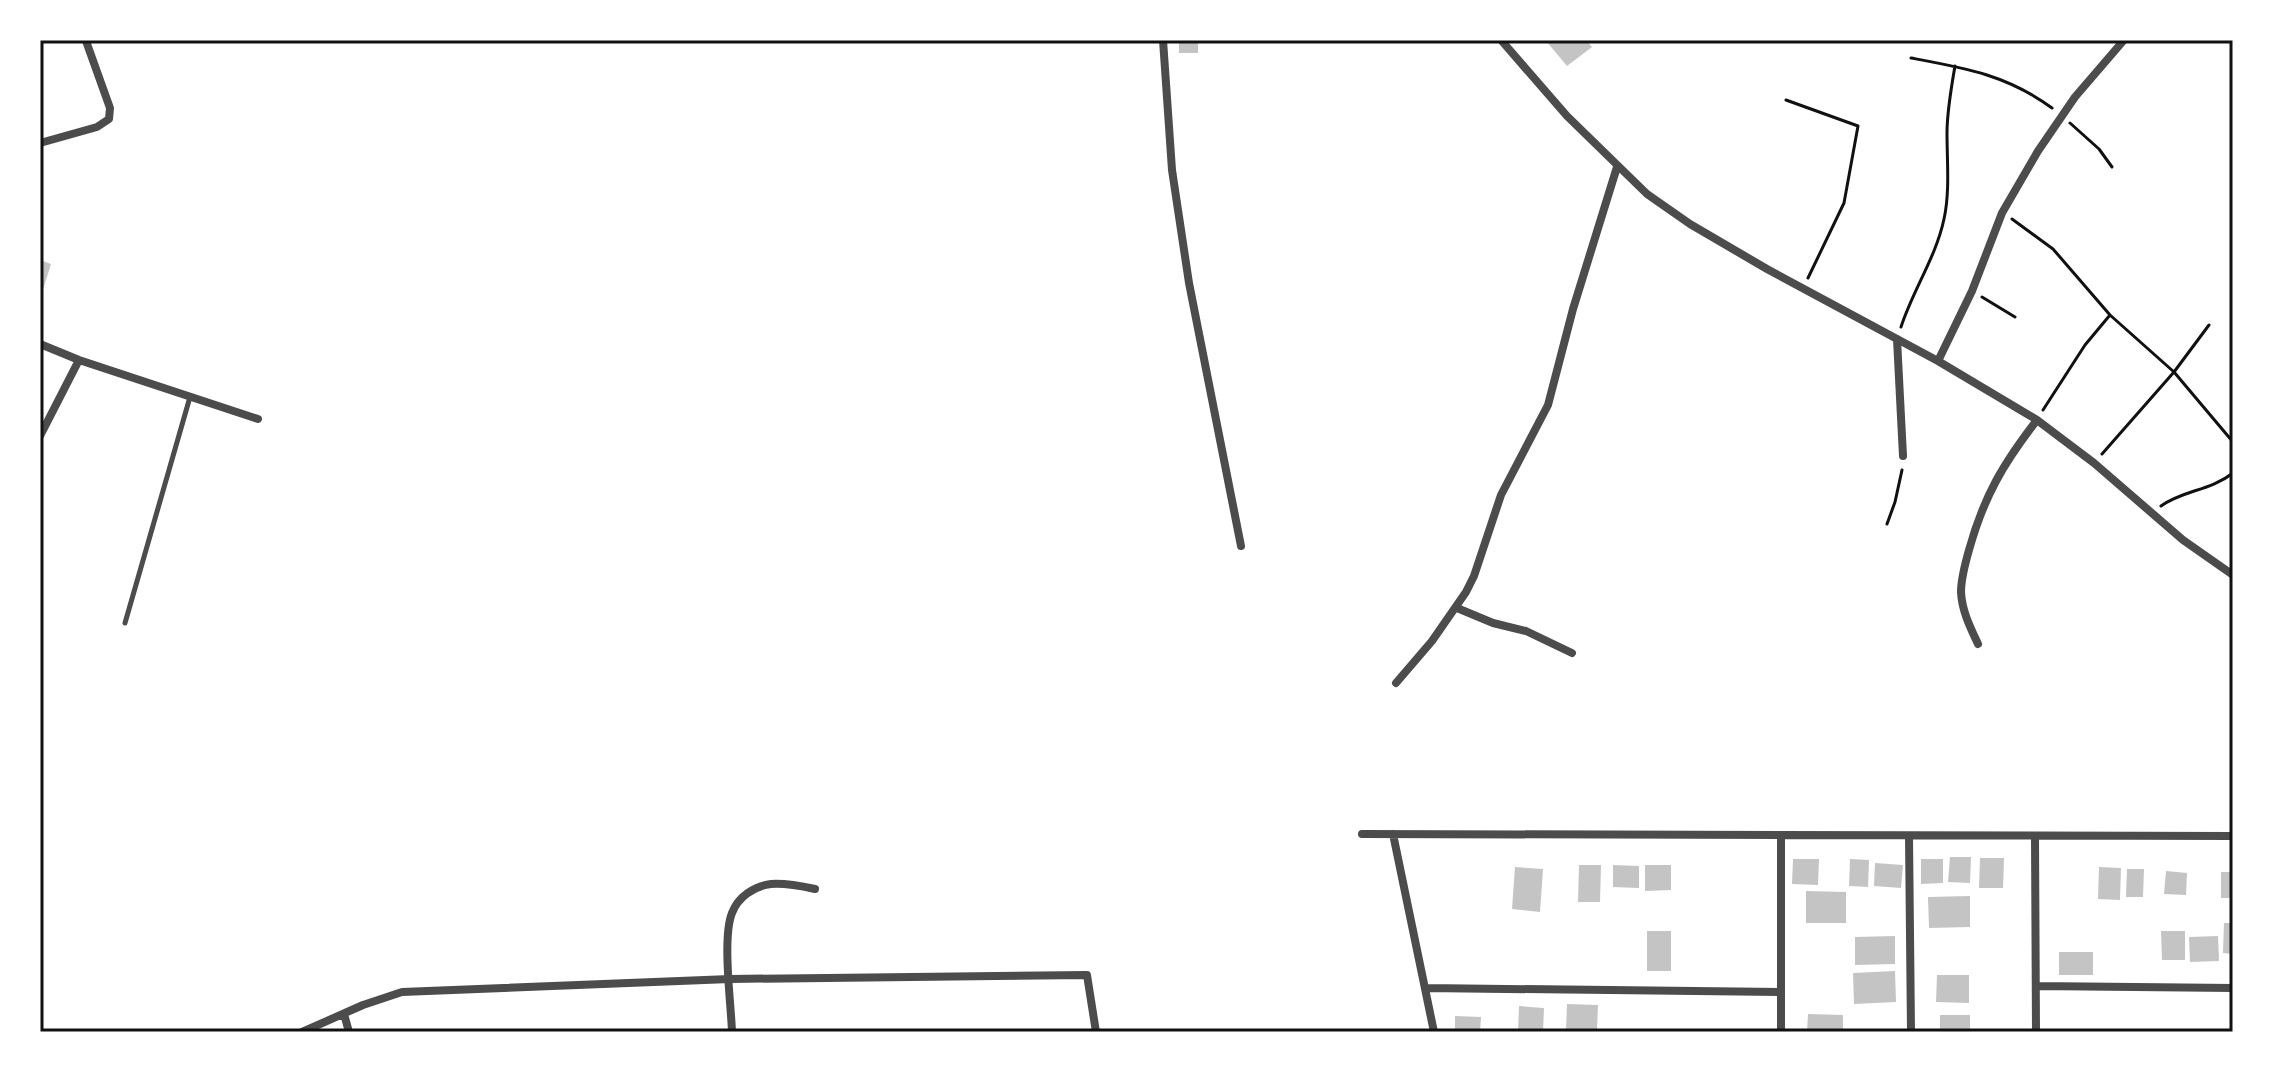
<svg xmlns="http://www.w3.org/2000/svg" width="2273" height="1072" font-family="Literata,serif">
  <style>
    .building { fill: #c4c4c4 }
    .lines { fill: none; stroke-linecap: round; stroke-linejoin: round }
    .path { stroke: #111; stroke-width: 3 }
    .service { stroke: #4c4c4c; stroke-width: 5 }
    .minor { stroke: #4c4c4c; stroke-width: 8 }
    .neatline { fill: none; stroke: #111; stroke-width: 3 }
  </style>
  <rect width="100%" height="100%" fill="#fff"/>
  <!-- building -->
  <path class="building" d="M1179 40H1198V53H1179Z
    M1550 40H1586L1592 47 1567 66 1547 42Z
    M40 260 51 264 41 296H40Z
    M1950 857H1971L1970 883 1948 882Z
    M1980 858H2004L2003 888H1979Z
    M1793 859H1819L1818 885 1792 884Z
    M1850 859 1869 860 1868 887 1849 886Z
    M1921 859H1943V883L1921 884Z
    M1875 863 1903 865 1901 888 1874 886Z
    M1579 865H1601L1600 902H1578Z
    M1613 865 1639 866V888L1613 887Z
    M1645 865H1671V890L1645 891Z
    M1515 867 1543 869 1540 912 1512 909Z
    M2099 867 2121 868 2120 900 2098 899Z
    M2127 869H2144L2143 897H2126Z
    M2166 871 2187 873 2186 895 2164 894Z
    M2221 872H2233V898H2221Z
    M1806 891 1846 892V923H1806Z
    M1970 896V927L1929 928 1928 897Z
    M2224 923H2233V954L2223 953Z
    M1647 931H1671V971H1647Z
    M2161 931H2185V960H2162Z
    M1895 936V964L1855 965V937Z
    M2218 936 2219 961 2190 962 2189 937Z
    M2059 952H2093V975H2059Z
    M1895 971 1896 1002 1854 1004 1853 973Z
    M1937 975H1969V1003L1936 1002Z
    M1567 1004 1598 1005 1597 1030H1566Z
    M1519 1006 1544 1008 1543 1032H1518Z
    M1808 1014 1843 1015V1032H1807Z
    M1940 1015H1970V1032H1940Z
    M1455 1016 1481 1017 1480 1032H1455Z"/>
  <g class="lines">
    <!-- path -->
    <path class="path" d="M1911 58C1965 68 2007 75 2052 108
      M1786 100 1858 126 1844 203 1808 278
      M2070 123 2099 149 2112 167
      M2012 219 2053 249 2110 315 2174 372 2233 442
      M1982 297 2015 317
      M1901 327C1913 290 1936 257 1944 219 1950 192 1947 161 1947 133 1947 111 1951 89 1955 66
      M2043 410 2085 345 2110 315
      M2102 454 2174 372 2209 325
      M2161 506C2183 490 2210 491 2233 473
      M1887 524 1895 502 1902 470"/>
    <!-- service -->
    <path class="service" d="M125 623 190 397"/>
    <!-- minor -->
    <path class="minor" d="M1163 40 1172 170 1189 283 1241 546
      M1501 40 1567 116 1647 194 1690 224 1767 269 1938 361 2037 420 2094 463 2183 540 2233 575
      M40 143 97 127 109 119 110 108 86 41
      M1897 339 1903 456
      M40 344 79 360 258 419
      M1938 361 1972 291 2002 213 2038 151 2075 97 2124 40
      M40 436 79 360
      M1457 608 1493 623 1526 631 1572 653
      M1978 644C1970 627 1962 611 1961 592 1961 578 1965 564 1969 550 1984 496 2003 464 2037 420
      M1396 683 1432 641 1466 592 1474 576 1501 495 1548 405 1573 309 1617 167
      M1362 834 2233 836
      M1393 834 1434 1032
      M1781 835V1032
      M1909 836 1911 1032
      M2035 837 2036 1032
      M2036 986 2233 988
      M1426 988 1781 992
      M344 1014 349 1032
      M302 1032 363 1005 402 992 730 979 1087 975 1096 1032
      M732 1032C731 1003 722 938 732 913 738 897 754 886 771 884 785 883 801 886 815 889"/>
  </g>
  <!-- border -->
  <rect width="2273" height="1072" fill="none" stroke="#ffffff" stroke-width="84"/>
  <rect x="42" y="42" width="2189" height="988" class="neatline"/>
</svg>
